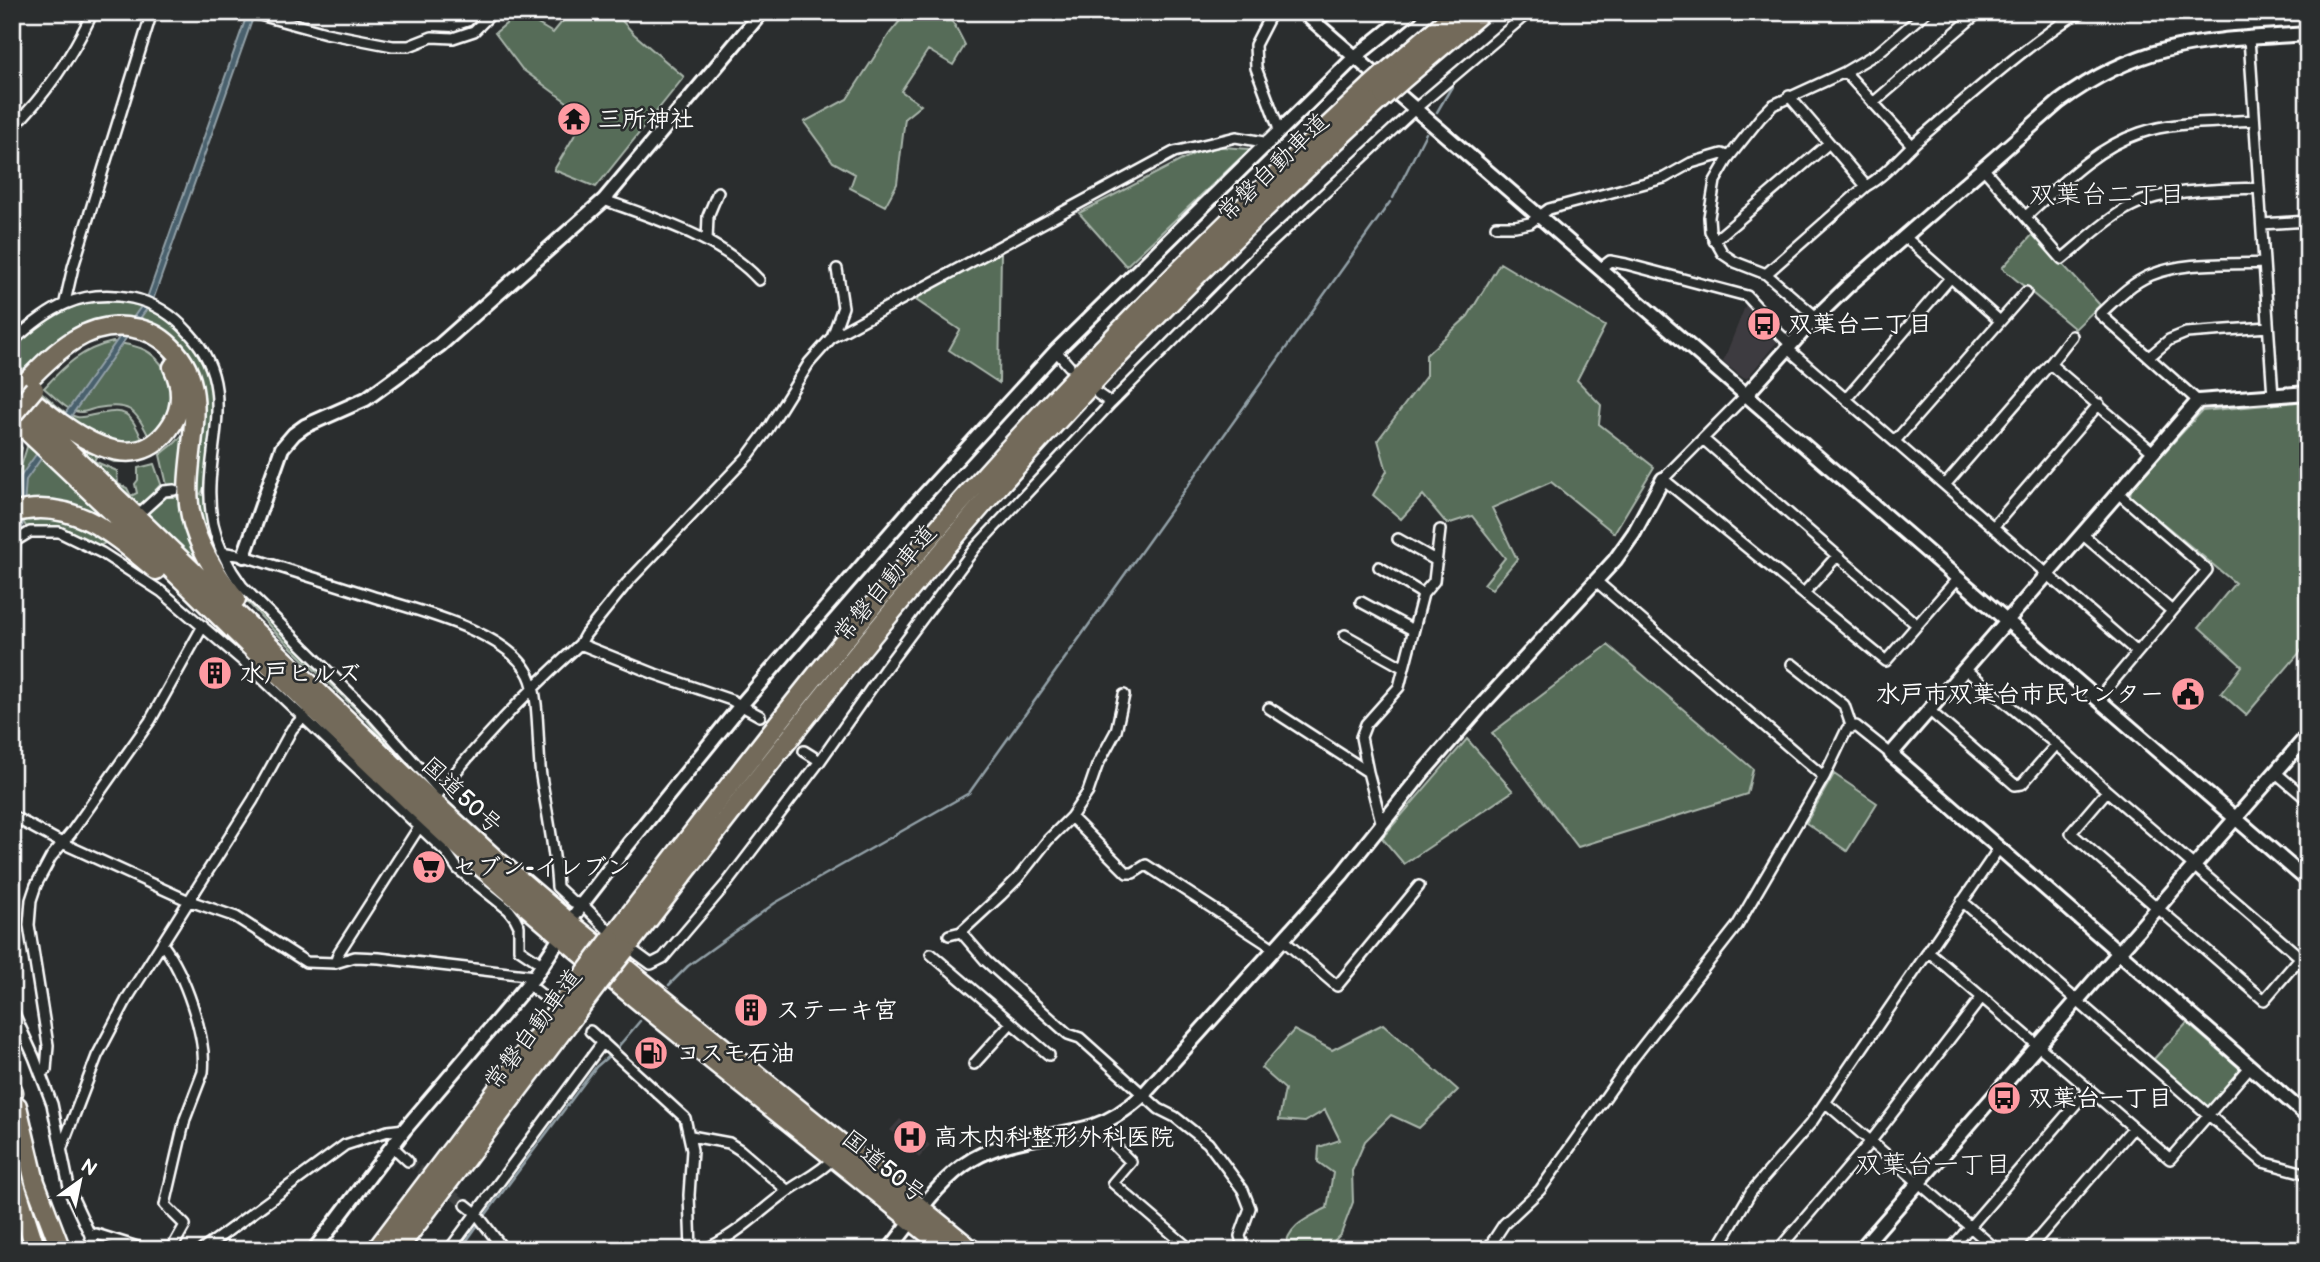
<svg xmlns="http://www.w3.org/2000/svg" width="2320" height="1262" font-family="'Balsamiq Sans','Klee One',sans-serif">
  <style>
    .built { fill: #3e3b3f }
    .green { fill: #566c58; stroke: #aab6ac; stroke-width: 2 }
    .water { fill: #49616d; stroke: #92a0a7; stroke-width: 2 }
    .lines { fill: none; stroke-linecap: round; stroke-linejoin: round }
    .stream { stroke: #92a0a7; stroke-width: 2.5 }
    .street-tunnel { stroke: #3f4243; stroke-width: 9; stroke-dasharray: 9 4.5; stroke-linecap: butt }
    .street-casing { stroke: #fff; stroke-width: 14 }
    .secondary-casing { stroke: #fff; stroke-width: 18 }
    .highway-casing { stroke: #fff; stroke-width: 23 }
    .street { stroke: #2a2d2e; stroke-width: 9 }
    .secondary { stroke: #2a2d2e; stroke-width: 12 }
    .highway { stroke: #736b5a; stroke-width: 18 }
    .highway-bridge-casing { stroke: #fff; stroke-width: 23; stroke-linecap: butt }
    .highway-bridge { stroke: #736b5a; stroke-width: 18 }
    .labels { text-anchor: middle; stroke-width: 5; stroke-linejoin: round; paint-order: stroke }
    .poi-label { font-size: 24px; font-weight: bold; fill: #fff; stroke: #2a2d2e; text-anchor: start }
    .street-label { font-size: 24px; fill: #fff; stroke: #2a2d2e }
    .neighbourhood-label { font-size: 26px; fill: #fff; stroke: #2a2d2e }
  </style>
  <rect width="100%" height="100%" fill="#2a2d2e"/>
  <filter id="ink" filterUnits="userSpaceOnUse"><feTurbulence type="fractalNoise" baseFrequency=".0143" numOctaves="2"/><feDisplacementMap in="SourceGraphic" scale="14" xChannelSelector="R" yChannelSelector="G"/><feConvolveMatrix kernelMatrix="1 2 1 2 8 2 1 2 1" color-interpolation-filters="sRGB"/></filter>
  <g filter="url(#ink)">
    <!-- built -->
    <path class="built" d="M1748 299 1765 319 1760 325 1777 342 1747 378 1742 377 1723 362Z
      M900 1119 930 1145 919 1158 916 1155 917 1152 890 1130Z"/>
    <!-- green -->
    <path class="green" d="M570 12H614L634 34 684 77 596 187 554 170 586 116 522 69 495 33 519 13 553 33Z
      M907 12C948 12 946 7 965 45L953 65 928 50 901 91 921 105 905 118 897 184 885 206 850 188 855 174 833 162 804 122 847 99 890 33Z
      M1209 146 1250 149 1126 266 1079 213Z
      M2034 233 2100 305 2075 329 2002 268Z
      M1001 252 999 383 949 350 960 330 913 298Z
      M1500 263 1605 326 1577 380 1601 405 1599 424 1654 467 1614 533 1551 482 1492 508 1517 559 1492 589 1484 584 1505 558 1472 516 1447 524 1423 495 1401 519 1373 495 1387 471 1378 440 1426 376V355L1468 316Z
      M120 301C167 310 214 347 214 400 214 427 209 455 207 482L201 494 207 498 212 537 220 561 236 585 254 606 367 715 432 787 429 789 409 770 366 719 273 630 234 587 216 563 196 512 192 367 123 320 26 371 12 360V347L49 316 86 302Z
      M113 342C123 344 135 345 145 350 168 362 183 400 166 422 161 427 154 432 149 437 135 409 129 402 97 408 92 409 86 412 81 412 68 413 54 396 44 388 65 365 82 349 113 342Z
      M40 391C51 400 63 414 77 417 82 418 88 416 93 415 127 408 129 411 143 441 100 450 70 421 38 396Z
      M2308 401V643L2246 715 2221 693 2242 666 2199 627 2235 583 2130 496 2131 489 2202 411Z
      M12 427 105 516 116 530 12 506V436L22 448 13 479V492L18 491 19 473 27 447 26 443 12 430Z
      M188 429 182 488 167 485 160 455 175 443Z
      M65 432 126 456 123 462H114L97 455 94 461 117 471 118 484 127 488 131 496 137 493 135 484 138 480V468L154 464 161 484 140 508 71 442Z
      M162 497H182L218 582 202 570 146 514Z
      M28 514 75 521 110 541 99 546 59 528H27L24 523 14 524 12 537V519Z
      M1608 645 1753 769 1747 794 1578 847 1492 733Z
      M1467 739 1513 791 1404 864 1382 838Z
      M1834 774 1877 803 1847 851 1806 823Z
      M2187 1023 2239 1068 2240 1072 2209 1107H2205L2152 1061Z
      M1383 1024 1458 1090 1419 1128 1391 1115 1365 1141 1352 1171 1353 1202 1341 1234 1325 1250H1285C1287 1225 1308 1218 1327 1208L1333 1173 1318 1162 1319 1147 1340 1140 1325 1110 1305 1122 1279 1120 1285 1089 1261 1068 1294 1030 1332 1050Z"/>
    <!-- water -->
    <path class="water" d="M248 12H255L153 300 26 480 20 557 12 569 20 477 147 298Z"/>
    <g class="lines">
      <!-- stream -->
      <path class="stream" d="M1437 112 1454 83 1453 80
        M1393 198 1426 133
        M669 985 688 966 775 903 969 793 1390 202
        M617 1048 640 1021
        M484 1217 596 1067 611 1054
        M460 1250 480 1222"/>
      <!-- street-tunnel -->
      <path class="street-tunnel" d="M760 716 804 751
        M408 1161 432 1179
        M443 1187 466 1205"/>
      <!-- street casing -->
      <g class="street-casing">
        <path id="street" d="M249 12 326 33 393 46H409L432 37 453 38 474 31 493 12
          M1272 12 1255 45 1256 68 1280 132
          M2071 17 2084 12
          M2249 38 2273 396
          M1845 72 1912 145
          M1873 103 1979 12
          M12 128C47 94 72 56 93 12
          M1983 168 2062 259C2083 242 2103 222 2126 209 2161 188 2219 190 2259 188
          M1866 186C1886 175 1901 155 1918 140 1968 97 2016 54 2071 17L2069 12
          M604 200C656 219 721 238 759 280
          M2026 216C2060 185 2095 148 2140 133 2175 121 2217 123 2254 120
          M2262 224 2308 221
          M1496 226H1515L1530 223 1549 209 1664 178 1691 163 1722 154 1729 157
          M1905 237 2000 321
          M707 241 708 216 718 192
          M1714 241 1829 143
          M1601 268 1610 261 1626 264 1747 296 1767 318 1766 321 1791 345
          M1766 274 1866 186 1789 96
          M65 302 73 267 152 12
          M1816 317 1766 274 1735 262 1723 254 1710 231 1709 217 1715 181 1729 157 1761 117 1773 105 1845 72 1879 52 1926 12
          M832 337 843 307 837 269
          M12 342C49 308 80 288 132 298 156 303 174 316 190 334 244 393 198 456 213 524 218 547 228 567 242 586L372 715 440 791
          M1788 349 2137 652
          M1056 351 1069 366
          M2149 357 2169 340 2186 333 2268 327
          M2050 364 2072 336
          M1098 394 1111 403
          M1747 394 1663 479 1886 661 1958 578
          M1846 399 1951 277
          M2198 401 2100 314C2115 300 2131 283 2151 275 2186 261 2227 265 2264 263
          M1703 439 1917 625
          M1895 441 2026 292
          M1945 485 2050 364 2153 452
          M143 510 164 491 174 490
          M1994 526 2099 404
          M2082 534 2172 611
          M1398 539 1437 561
          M12 543 30 532H59L102 553 162 592 250 667 446 852 458 869 509 910 515 918 519 926V949L543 965
          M221 552 244 556C286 569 328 582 371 596 415 610 508 631 529 675 540 697 537 749 541 776 547 813 555 849 557 887L573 902 582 904 606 928
          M1379 567 1423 594
          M1596 581 1824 777
          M1804 593 1837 556
          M1361 602 1413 630
          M1345 635 1404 668
          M580 644 585 635 627 583 748 456 768 429 809 363 832 337 1174 152 1236 137 1269 143
          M1792 664 1844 705 1852 728
          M1966 670 2063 750 2107 791 2308 964
          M2098 699 2207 570 2118 493
          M1269 708 1368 772 1382 825
          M1930 711 2015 785 2022 784 2056 745
          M804 751 820 761
          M1368 772 1361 737 1366 724 1399 687 1423 594 1434 581 1440 530
          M2275 772 2308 800
          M2107 791 2071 833 2264 1000 2300 958
          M438 794C481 739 528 691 580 644L655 674 731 700 760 716
          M12 816 62 843 187 900 236 917 306 962 335 963 355 957 379 958 535 976
          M1071 817 1127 873H1133L1146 865 1275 949
          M1962 901 2263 1162 2308 1174
          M961 932 986 961 1068 1034 1080 1038 1159 1109 1175 1117 1208 1143 1243 1190 1250 1208 1240 1236 1244 1250
          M949 935 961 932 1001 895 1018 878 1048 840 1071 817 1088 792 1097 766 1116 731 1124 695
          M1283 940 1337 986 1419 886
          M1928 951 2170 1159 2250 1067
          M636 953 651 964 663 958 727 883 820 761 884 670 975 548 1111 403 1257 256 1416 108 1529 12
          M931 954 1049 1055
          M335 963 339 952 421 824
          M528 984 542 995
          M12 1009 34 1057 52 1104 70 1192 97 1250
          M590 1031 685 1118 692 1150 689 1195 691 1250
          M974 1064 1011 1023
          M40 1073 46 1070 48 1045 29 925 31 900 36 885 51 857 71 833 150 721 203 626
          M1826 1103 1997 1250
          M1095 1126 1131 1162 1113 1183 1191 1250
          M691 1136 729 1143 740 1150 788 1191
          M392 1146 408 1161
          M62 1147 97 1056 128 997 253 800 292 729 307 713
          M466 1205 476 1213 504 1250
          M90 1236 96 1234 144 1249 172 1248 185 1225 165 1205 185 1119 203 1072C207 1036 184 973 163 945
          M202 1250 345 1145 388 1131 405 1129
          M449 1250 603 1042
          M703 1250C732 1239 759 1212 785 1193 801 1181 820 1173 834 1158
          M1487 1250 1504 1224 1540 1190 1631 1061 1737 926 1824 777 1847 729 1856 726 1891 754
          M1717 1250 1751 1192 1811 1123 1999 848
          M1778 1250 1871 1141 1982 997
          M1950 1250 2088 1090
          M2028 1250 2133 1128"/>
      </g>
      <!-- secondary casing -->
      <g class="secondary-casing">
        <path id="secondary" d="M1303 12 2308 881
          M2308 393 2198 401 1891 754 2308 1117
          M1747 394 1816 317 1848 286 2059 102C2144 39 2208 41 2308 34
          M244 556 282 448 294 434 305 426 366 399 440 345 604 200 762 12
          M314 1250 405 1129 535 976 582 904 627 846 742 704 914 506 1056 351 1354 58 1411 12
          M889 1250C914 1219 939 1179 973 1159 1011 1137 1053 1138 1093 1126 1112 1120 1129 1108 1143 1095L1342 874 1424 771 1479 708 1615 560 1634 533 1663 479
          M1860 1250 2308 735"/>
      </g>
      <!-- highway casing -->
      <g class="highway-casing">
        <path id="highway" d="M1389 70 1456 12
          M1401 81 1482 12
          M26 382C56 351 88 319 134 328 148 330 161 337 171 347 218 392 178 461 191 516 198 547 216 575 236 599
          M12 384C51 415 129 493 172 424 183 407 182 385 173 367
          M12 397 406 777 494 858 571 924 972 1250
          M12 417C173 565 323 724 485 870 634 1003 794 1123 948 1250
          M12 513C72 496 113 534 156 570
          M611 939C729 786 846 631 975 486 1100 346 1233 214 1371 86
          M625 950C742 798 859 646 985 502 1110 358 1244 225 1384 96
          M12 1090 13 1092
          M17 1106 35 1182 61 1250
          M12 1175 36 1250
          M376 1250 584 975
          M397 1250 597 985"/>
      </g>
      <!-- street -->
      <use href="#street" class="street"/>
      <!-- secondary -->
      <use href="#secondary" class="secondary"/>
      <!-- highway -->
      <use href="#highway" class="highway"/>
      <!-- highway-bridge casing -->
      <g class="highway-bridge-casing">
        <path id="highway-bridge" d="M1371 86 1389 70
          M1384 96 1401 81
          M12 415 34 389
          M584 975 611 939
          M597 985 625 950"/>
      </g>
      <!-- highway-bridge -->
      <use href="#highway-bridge" class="highway-bridge"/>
    </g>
  </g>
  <!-- icons -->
  <defs>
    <g id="temple-disc" transform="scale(1.75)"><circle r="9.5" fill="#ff9aa2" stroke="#2a2d2e"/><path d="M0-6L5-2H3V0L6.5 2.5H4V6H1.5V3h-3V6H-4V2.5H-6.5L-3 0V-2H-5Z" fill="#111"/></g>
    <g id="bus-disc" transform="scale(1.75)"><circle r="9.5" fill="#ff9aa2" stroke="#2a2d2e"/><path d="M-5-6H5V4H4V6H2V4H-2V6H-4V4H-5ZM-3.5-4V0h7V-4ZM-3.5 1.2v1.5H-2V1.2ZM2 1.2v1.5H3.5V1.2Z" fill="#111"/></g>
    <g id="building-disc" transform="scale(1.75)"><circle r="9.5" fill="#ff9aa2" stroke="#2a2d2e"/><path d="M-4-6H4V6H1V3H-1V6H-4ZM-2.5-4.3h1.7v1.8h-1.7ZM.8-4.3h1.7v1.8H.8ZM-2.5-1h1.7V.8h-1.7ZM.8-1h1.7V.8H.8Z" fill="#111"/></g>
    <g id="civic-disc" transform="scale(1.75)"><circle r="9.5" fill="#ff9aa2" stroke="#2a2d2e"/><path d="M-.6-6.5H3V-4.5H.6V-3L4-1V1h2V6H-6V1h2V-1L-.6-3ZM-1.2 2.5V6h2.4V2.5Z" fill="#111"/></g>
    <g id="supermarket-disc" transform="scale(1.75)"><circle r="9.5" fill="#ff9aa2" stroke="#2a2d2e"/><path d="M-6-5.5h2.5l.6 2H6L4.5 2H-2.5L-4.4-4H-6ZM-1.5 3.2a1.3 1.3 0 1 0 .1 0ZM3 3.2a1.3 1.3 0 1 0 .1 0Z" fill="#111"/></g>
    <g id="fuel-disc" transform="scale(1.75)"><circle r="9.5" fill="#ff9aa2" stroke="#2a2d2e"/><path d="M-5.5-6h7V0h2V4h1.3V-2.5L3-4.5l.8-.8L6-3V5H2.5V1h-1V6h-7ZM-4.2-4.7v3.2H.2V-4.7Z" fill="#111"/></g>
    <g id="hospital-disc" transform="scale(1.75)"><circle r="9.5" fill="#ff9aa2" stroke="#2a2d2e"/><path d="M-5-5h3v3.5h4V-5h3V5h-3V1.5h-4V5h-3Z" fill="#111"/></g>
  </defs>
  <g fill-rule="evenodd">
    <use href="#temple-disc" x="574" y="119"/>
    <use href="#bus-disc" x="1764" y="324"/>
    <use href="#building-disc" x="215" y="673"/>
    <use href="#civic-disc" x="2188" y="694"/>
    <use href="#supermarket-disc" x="429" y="867"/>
    <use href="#building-disc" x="751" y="1010"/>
    <use href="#fuel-disc" x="651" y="1053"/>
    <use href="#bus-disc" x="2004" y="1098"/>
    <use href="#hospital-disc" x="910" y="1137"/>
  </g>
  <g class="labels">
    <!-- poi labels -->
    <g class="poi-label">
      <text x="598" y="127">三所神社</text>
      <text x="1788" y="332">双葉台二丁目</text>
      <text x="240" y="681">水戸ヒルズ</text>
      <text x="2164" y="702" text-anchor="end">水戸市双葉台市民センター</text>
      <text x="453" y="875">セブン-イレブン</text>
      <text x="776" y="1018">ステーキ宮</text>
      <text x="676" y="1061">コスモ石油</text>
      <text x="2028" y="1106">双葉台一丁目</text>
      <text x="934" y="1145">高木内科整形外科医院</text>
    </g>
    <!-- street labels -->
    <g class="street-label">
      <text transform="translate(1273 167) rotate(-44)" y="8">常磐自動車道</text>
      <text transform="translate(885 583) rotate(-50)" y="8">常磐自動車道</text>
      <text transform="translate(462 795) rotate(43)" y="8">国道50号</text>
      <text transform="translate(533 1029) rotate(-53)" y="8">常磐自動車道</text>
      <text transform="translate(884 1166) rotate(39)" y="8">国道50号</text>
    </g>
    <!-- neighbourhood labels -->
    <g class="neighbourhood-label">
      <text x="2107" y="203">双葉台二丁目</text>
      <text x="1933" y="1173">双葉台一丁目</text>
    </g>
  </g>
  <!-- margin -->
  <rect width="2320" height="1262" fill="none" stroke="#2a2d2e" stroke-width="42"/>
  <rect x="21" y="21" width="2278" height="1220" fill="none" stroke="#fff" stroke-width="2.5" filter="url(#ink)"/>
  <!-- north arrow -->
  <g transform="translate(80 1181) rotate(33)" stroke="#2a2d2e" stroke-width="5" paint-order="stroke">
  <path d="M0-5L12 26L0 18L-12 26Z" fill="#ffffff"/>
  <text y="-10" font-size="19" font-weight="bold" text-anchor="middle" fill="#ffffff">N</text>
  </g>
</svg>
